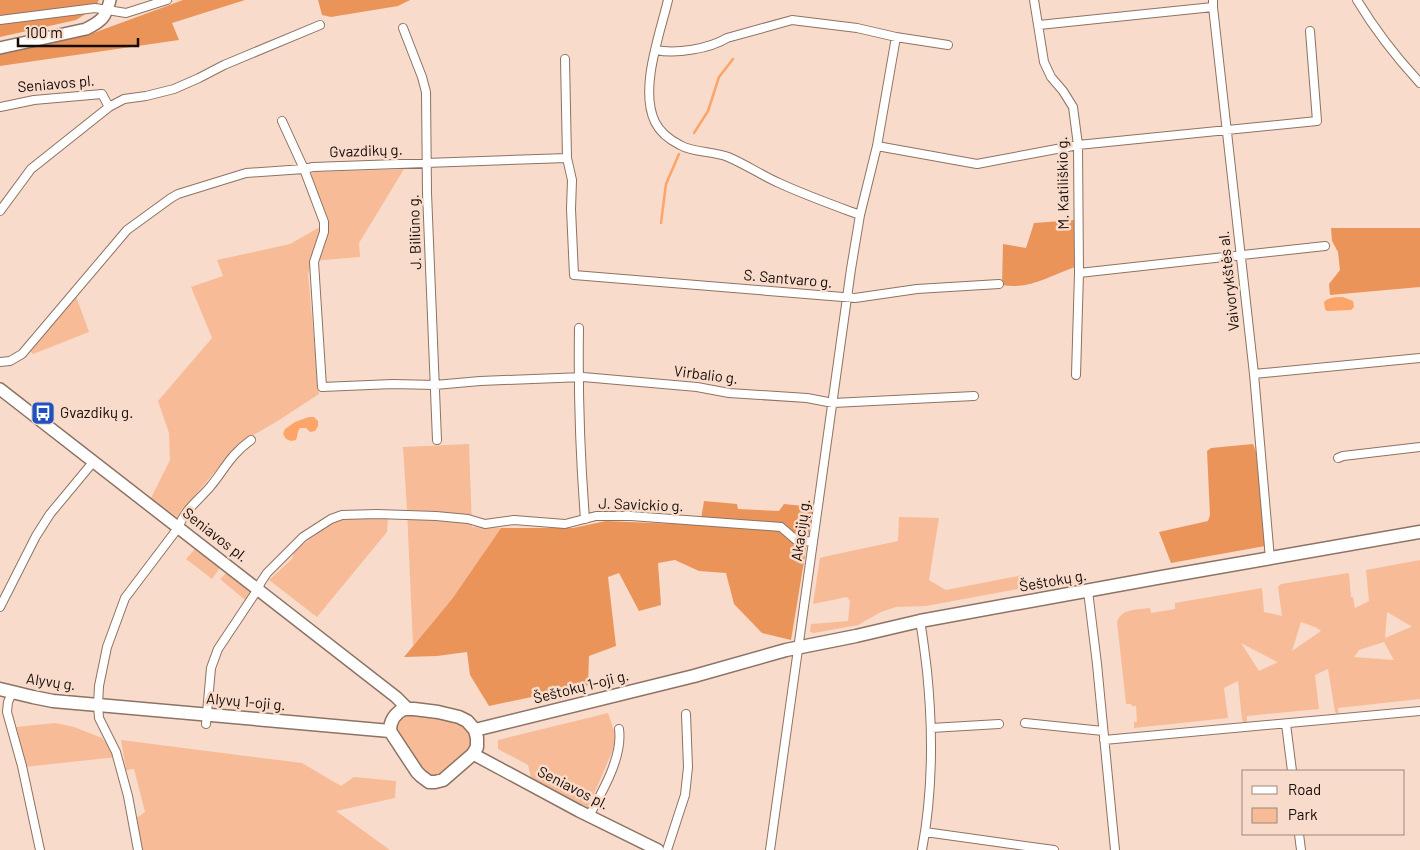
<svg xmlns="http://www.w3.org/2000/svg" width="1420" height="850" font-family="Barlow,sans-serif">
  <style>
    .green { fill: #f7bc97; fill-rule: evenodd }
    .forest { fill: #eb9459 }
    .water { fill: #fda469 }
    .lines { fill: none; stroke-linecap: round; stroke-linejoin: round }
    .stream { stroke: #fda469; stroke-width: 2.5 }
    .street-casing { stroke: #8d7364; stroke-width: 10 }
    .secondary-casing { stroke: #8d7364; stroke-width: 14 }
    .primary-casing { stroke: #8d7364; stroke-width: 15 }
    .street { stroke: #fff; stroke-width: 8 }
    .secondary { stroke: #fff; stroke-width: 11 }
    .primary { stroke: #fff; stroke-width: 12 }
    .labels { text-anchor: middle; stroke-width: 5; stroke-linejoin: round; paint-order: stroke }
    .street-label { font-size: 15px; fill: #150c06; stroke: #f8dbca }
    .poi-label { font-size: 15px; fill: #150c06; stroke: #f8dbca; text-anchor: start }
  </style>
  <rect width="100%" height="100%" fill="#f8dbca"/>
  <!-- green -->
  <path class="green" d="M404 169 359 243 360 257 312 261 308 274 319 394 276 422 238 444 177 517 151 498 170 460 169 433 158 401 212 338 191 287 223 276 217 260 290 244 327 223 311 179 310 175 314 172Z
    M76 296 89 332 33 354 30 351Z
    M469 444 472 527 501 528 452 599 413 646 407 510 403 447Z
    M348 517 388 518 387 532 317 617 269 580 292 559 294 551 333 522Z
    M899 517 939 518 929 580 946 590 1023 575 1024 588 926 606 896 607 881 612 858 625 814 633 810 632 811 624 848 621 850 601 847 597 813 604 820 558 823 557 898 541Z
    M195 549 219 568V569L212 579 186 559Z
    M1420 560V699L1338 708 1339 715 1335 712 1328 669 1315 675 1319 709 1247 716V723H1244L1242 720 1238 681 1224 688 1228 718 1134 728V722H1137L1136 706H1132L1131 704H1126L1117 622C1121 608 1138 610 1150 608L1151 613 1175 609V603L1262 588 1264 612 1282 616 1278 587 1281 584 1348 573 1349 574 1351 597H1353L1355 608 1369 601 1366 570ZM1387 612 1411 626V627L1385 638ZM1301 622 1315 627 1321 631 1292 651ZM1384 642 1394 660 1354 657 1359 650ZM1241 643 1277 662H1278L1259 671Z
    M225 574H227L251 593 242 608 239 609 245 600 220 579Z
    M410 713 456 720 469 728 472 745 463 758 439 775 431 776 424 773 396 731C397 719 400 718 410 713Z
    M608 713 614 731 615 742 612 752 588 808 531 778 528 765 498 749V740Z
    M55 723 74 727 102 738 117 757 24 767 16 727Z
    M121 740 302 763 341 786 354 777 396 781 395 798 336 811 390 850H143L135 819 145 812 134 769 126 770Z"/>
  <!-- forest -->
  <path class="forest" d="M0 0H99L95 8 76 20 0 37Z
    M183 0H245L172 23 179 40 0 66V53L88 35Z
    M318 0H410L398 6 331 17 322 15Z
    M1074 220 1075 267C1049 276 1030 290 1002 285L1003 244 1026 248 1034 223Z
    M1331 228H1420V287L1330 295 1329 284 1340 270 1338 252 1332 241Z
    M1253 444 1256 452 1265 546 1171 563 1159 532 1208 521 1210 515 1207 451 1211 448Z
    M704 501 737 504 738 509 779 511 784 504 813 507 791 640 762 633 734 604 726 573 699 571 675 560 658 563 661 605 639 611 619 573 608 577 616 646 589 656 588 685 489 706 470 675 467 652 437 656 404 657 452 599 501 528H573L606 521 700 525Z"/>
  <!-- water -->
  <path class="water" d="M1343 297 1353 301 1354 307 1351 310 1327 311 1325 309 1324 302C1329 297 1336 297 1343 297Z
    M309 417H314L318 421V426L315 431 310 432 306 428H300C297 432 298 435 296 440L291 441 286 439 283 434 285 429 295 422Z"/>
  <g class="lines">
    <!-- stream -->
    <path class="stream" d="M694 133 708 111 719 77 733 59
      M661 223 666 184 679 154"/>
    <!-- street casing -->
    <g class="street-casing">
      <path id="street" d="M668 0C660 34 639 89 655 122 660 132 670 140 680 145 694 153 713 151 728 157 745 164 761 175 779 183 805 195 833 205 860 215
        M1034 0 1044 62 1051 77 1063 91 1073 107 1078 145 1079 273 1076 375
        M1213 0V7L1254 374 1270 559
        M1357 0C1375 30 1396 57 1420 83
        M0 20 95 8 126 13 167 0
        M1039 25 1213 7
        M403 28 422 77 426 92 427 193 437 440
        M656 50C676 54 709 49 727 38L792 20 857 28 896 37 948 45
        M565 59 567 158 572 180 571 209 574 275 855 298 917 289 999 284
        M0 107 34 100 102 94 109 107
        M282 121 304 169 324 222V232L314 262 322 387 393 384 435 385 480 381 583 377 697 387 729 393 807 398 833 403 974 396
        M877 146 977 164 1078 145 1317 121 1310 31
        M0 211 31 169 109 107 124 99 146 96 174 89 199 78 224 65 320 25
        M1079 273 1325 246
        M579 328C578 392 580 455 585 519
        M0 362 10 361 22 354 127 230 171 198 178 194 246 173 304 169 313 167 567 158
        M1254 374 1420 358
        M1338 458 1343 456 1420 447
        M1088 591 1097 664 1115 850
        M0 607 36 536 50 514 94 461
        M920 621C923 637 925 654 927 671 933 730 933 791 922 850
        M12 693 8 702 7 712 22 766 40 850
        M1025 723 1103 731
        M206 724 211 668 218 649 258 589 261 582 267 573 303 537 331 519 342 515 377 514 436 516 468 519 485 524 514 520 565 524 596 516H631L781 527 796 540 813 542
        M1286 724 1292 771
        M931 728 999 724
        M1104 740 1420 711
        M589 816C602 792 623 757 619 729
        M925 832 1054 850
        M1299 834 1301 850
        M138 850 128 796 116 752 99 718 98 705 99 686 107 647 125 598 178 528C185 509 197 502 210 487 225 469 230 455 251 440
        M667 850 685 795 688 767 686 714
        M770 850 851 269 860 215 877 146 896 37"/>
    </g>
    <!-- secondary casing -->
    <g class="secondary-casing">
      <path id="secondary" d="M0 48 86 29C102 21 106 17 110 0
        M0 389 396 697 408 709
        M473 754 579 811 658 850"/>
    </g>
    <!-- primary casing -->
    <g class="primary-casing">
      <path id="primary" d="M0 689 33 697 53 701 390 731
        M404 709H414L438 712 459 717 467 721 475 730 477 738V747L473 754 443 780 435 782H429L421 776 417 772 390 731C390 721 395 713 404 709Z
        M475 730 694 676 786 650 856 636 920 621 1162 577 1420 532"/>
    </g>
    <!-- street -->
    <use href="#street" class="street"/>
    <!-- secondary -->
    <use href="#secondary" class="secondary"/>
    <!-- primary -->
    <use href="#primary" class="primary"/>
  </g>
  <!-- icons -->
  <defs>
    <g id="bus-square" transform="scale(1.25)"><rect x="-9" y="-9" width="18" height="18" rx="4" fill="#2051bf" stroke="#f8dbca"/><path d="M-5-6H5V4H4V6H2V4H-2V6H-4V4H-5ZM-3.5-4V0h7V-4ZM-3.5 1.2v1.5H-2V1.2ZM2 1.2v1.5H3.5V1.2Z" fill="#fff"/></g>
  </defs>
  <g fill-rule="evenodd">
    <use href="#bus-square" x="43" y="413"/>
  </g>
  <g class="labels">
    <!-- street labels -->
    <g class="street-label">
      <text transform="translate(56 84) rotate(-5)" y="5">Seniavos pl.</text>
      <text transform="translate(366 151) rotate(-2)" y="5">Gvazdikų g.</text>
      <text transform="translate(1063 183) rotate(-91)" y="5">M. Katiliškio g.</text>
      <text transform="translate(415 232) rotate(-92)" y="5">J. Biliūno g.</text>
      <text transform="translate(788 279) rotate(5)" y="5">S. Santvaro g.</text>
      <text transform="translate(1229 281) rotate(-96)" y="5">Vaivorykštės al.</text>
      <text transform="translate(706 375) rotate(7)" y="5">Virbalio g.</text>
      <text transform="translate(641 505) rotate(2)" y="5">J. Savickio g.</text>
      <text transform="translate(801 530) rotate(-82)" y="5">Akacijų g.</text>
      <text transform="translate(215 535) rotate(38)" y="5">Seniavos pl.</text>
      <text transform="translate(1053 581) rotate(-10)" y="5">Šeštokų g.</text>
      <text transform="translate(51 682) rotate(8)" y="5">Alyvų g.</text>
      <text transform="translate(581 687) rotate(-14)" y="5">Šeštokų 1-oji g.</text>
      <text transform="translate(246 702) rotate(5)" y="5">Alyvų 1-oji g.</text>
      <text transform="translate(573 788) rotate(27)" y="5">Seniavos pl.</text>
    </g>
    <!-- poi labels -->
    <g class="poi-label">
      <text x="60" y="418">Gvazdikų g.</text>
    </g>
  </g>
  <!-- legend -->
  <rect x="1242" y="770" width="162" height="65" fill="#f8dbca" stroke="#9d887c"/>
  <rect x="1252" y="786" width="25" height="8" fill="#ffffff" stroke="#9d887c"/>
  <text x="1288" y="795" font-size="15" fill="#150c06">Road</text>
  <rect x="1252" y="808" width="25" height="15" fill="#f7bc97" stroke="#9d887c"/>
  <text x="1288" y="820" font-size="15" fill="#150c06">Park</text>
  <!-- scale -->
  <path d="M18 38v8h120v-8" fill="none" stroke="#150c06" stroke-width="2.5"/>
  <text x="25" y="38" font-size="15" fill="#150c06" stroke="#f8dbca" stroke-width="4" paint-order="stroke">100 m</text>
</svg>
